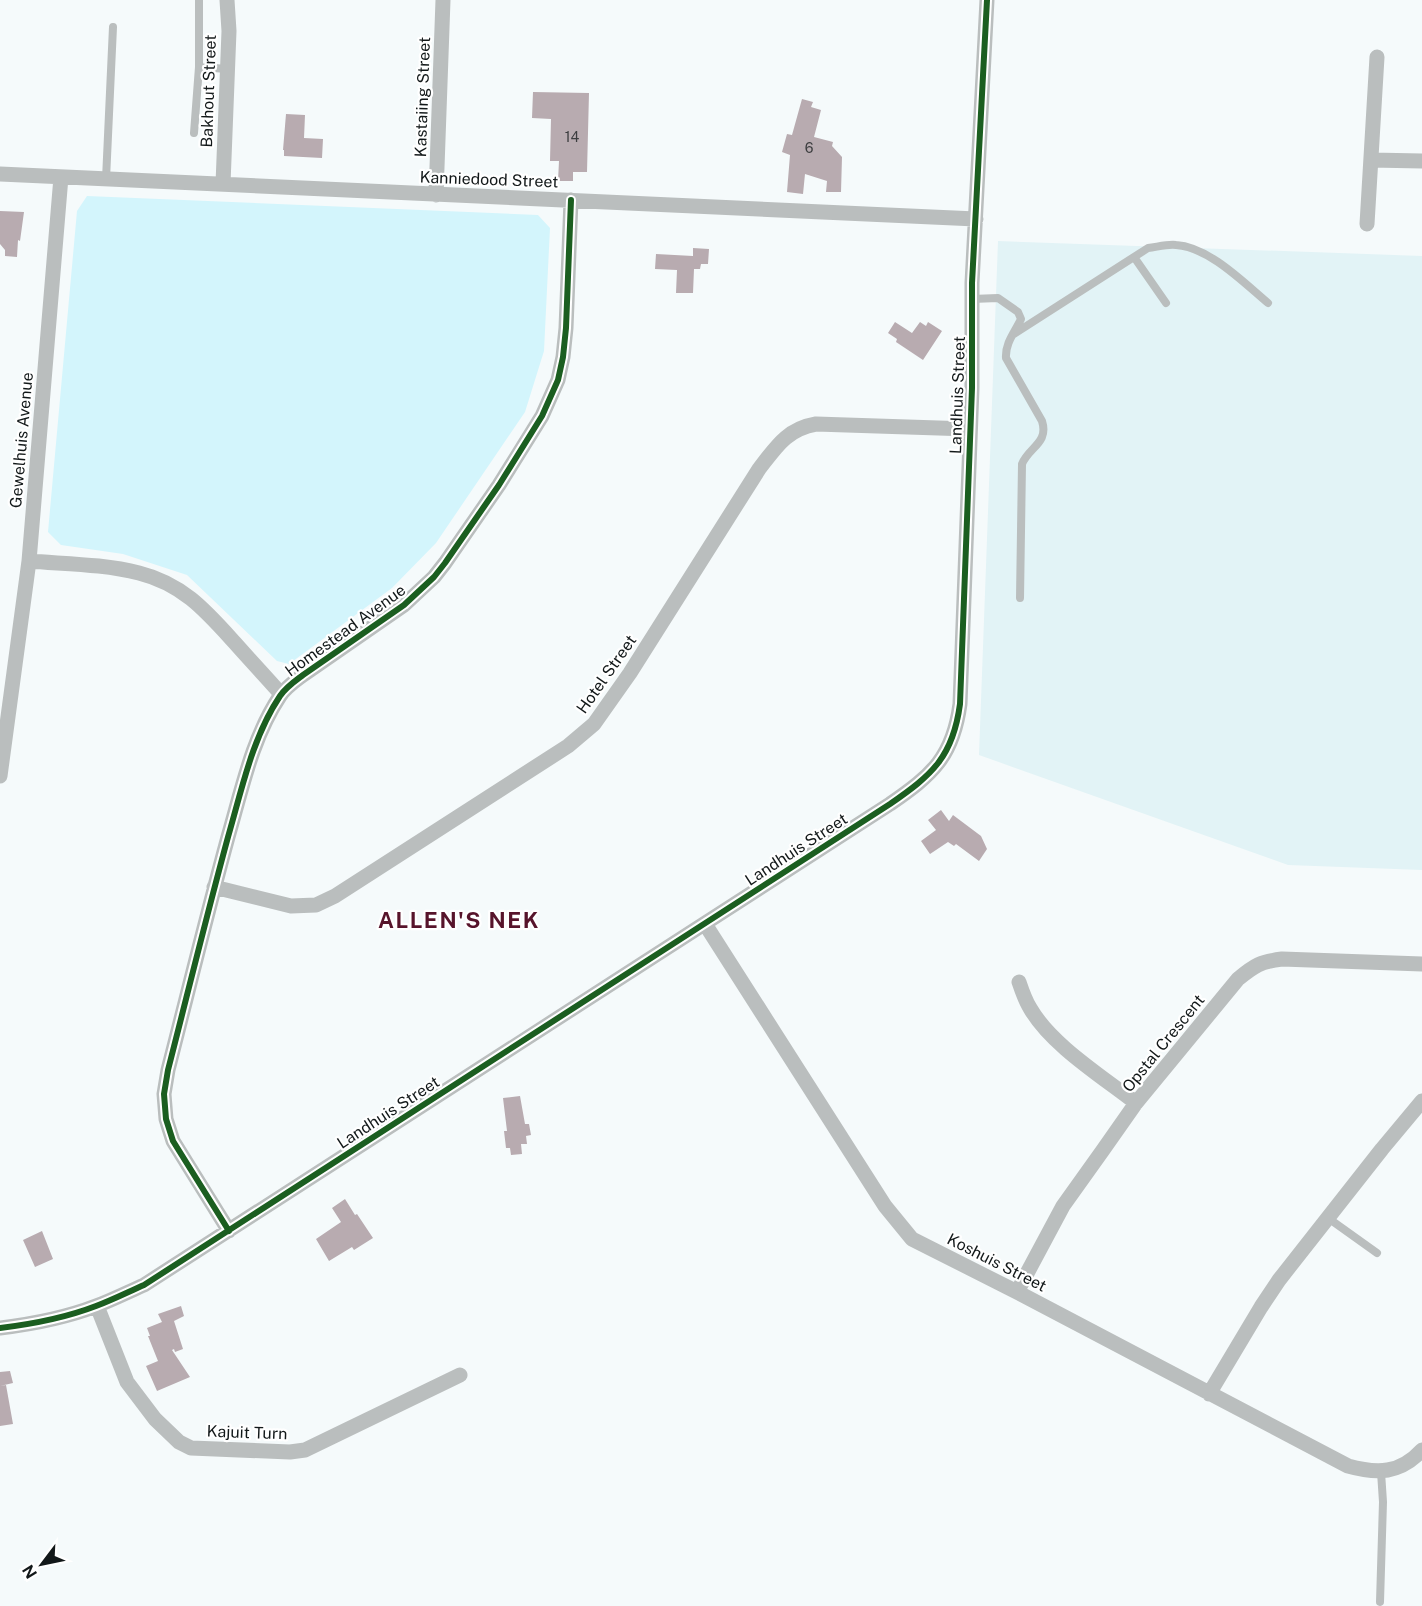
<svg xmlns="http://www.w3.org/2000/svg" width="1422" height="1606" font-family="'Public Sans',sans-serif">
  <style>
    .built { fill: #e2f3f6 }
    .green { fill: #d3f5fc }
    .building { fill: #b8abb0 }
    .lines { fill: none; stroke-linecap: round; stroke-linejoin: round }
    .service { stroke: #babebe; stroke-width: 8 }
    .minor { stroke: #babebe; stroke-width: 15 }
    .cycleway-casing { stroke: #fff; stroke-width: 10 }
    .cycleway { stroke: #1b5e20; stroke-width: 6 }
    .labels { text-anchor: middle; stroke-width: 4.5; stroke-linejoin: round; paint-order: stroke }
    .number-label { font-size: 14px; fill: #3c3d3f }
    .street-label { font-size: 16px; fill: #121819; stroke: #fff }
    .district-label { font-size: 22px; font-weight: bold; letter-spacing: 1.5px; fill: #57142b; stroke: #fff }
  </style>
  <rect width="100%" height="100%" fill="#f5fafb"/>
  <!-- built -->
  <path class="built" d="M998 241 1422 256V870L1288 865 979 755Z"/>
  <!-- green -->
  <path class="green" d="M87 196 538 215 550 228 544 351 525 412 436 543 392 588 289 664 277 661 187 575 123 554 61 545 48 532 77 211Z"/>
  <!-- building -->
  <path class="building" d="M533 92 589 93 587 172H573V181H558L559 161H550L551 119 532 118Z
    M802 99 813 102 811 107 821 110 814 137 833 142 832 146 842 157 841 192H826L827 181 805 174 803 194 787 192 790 155 782 152 787 134 792 135Z
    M286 114 305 115 304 138 323 139 322 158 284 156V150H283Z
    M0 211 24 212 20 241 18 240 17 257 5 256V250L0 244Z
    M693 248 709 249 708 264H701L700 269H694L693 293H676L677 270 655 269 656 254 693 256Z
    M895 322 912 333 920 322 926 326 928 322 942 331 923 360 896 342 897 339 888 333Z
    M941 810 949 821 953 815 981 836 987 849 979 861 956 844 954 846 948 842 930 854 921 841 936 830 928 820Z
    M520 1096 525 1124H529L531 1135 526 1136 527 1144H521L522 1154 511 1155 510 1148H506L504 1131H507L503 1098Z
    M345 1199 355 1215 357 1214 373 1238 354 1250 352 1247 329 1261 316 1239 341 1222 332 1208Z
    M42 1231 53 1259 35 1267 23 1240Z
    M181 1306 184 1316 174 1321 183 1349 175 1352 174 1349 172 1350 190 1377 157 1391 146 1366 158 1361 148 1336H150L147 1328 162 1322 158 1314Z
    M10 1371 13 1383 0 1386V1372Z
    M6 1385 13 1424 0 1426V1386Z"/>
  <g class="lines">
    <!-- service -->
    <path class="service" d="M199 0V67
      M194 133 199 67 228 69
      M106 179 113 27
      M1134 257 1166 303
      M972 299 998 298 1018 312 1021 319C1015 332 1005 343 1006 358L1042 421C1049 443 1029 447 1022 464L1020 598
      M1014 334 1148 248C1157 247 1167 244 1176 245 1209 247 1244 283 1268 303
      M1328 1218 1377 1253
      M1380 1602 1383 1502 1381 1472"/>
    <!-- minor -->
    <path class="minor" d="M1371 160 1422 161
      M0 174 976 219
      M223 184 229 31 227 0
      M436 195 443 0
      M1367 224 1377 57
      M29 561C65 564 104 564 139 573 183 584 206 611 235 643 250 660 266 677 281 694
      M0 776 29 561 61 177
      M214 887 291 906 316 905 335 896 568 746 594 724 630 673 759 469C776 447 787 429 816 424L969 429
      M705 924 885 1206 912 1239 1017 1292 1348 1466C1377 1474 1400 1474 1422 1450
      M1019 982C1022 991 1025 1000 1030 1008 1051 1045 1103 1077 1136 1103
      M229 1231 173 1141 166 1119 164 1094 168 1070C188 992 207 914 228 837 242 789 252 738 280 696 286 687 295 681 303 675L404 605 434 577 445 563 499 485 542 416 558 380 563 357 566 328 571 200
      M1017 1292 1063 1206 1103 1150 1136 1103 1238 979C1255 965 1260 962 1282 959L1422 964
      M97 1306 127 1382 155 1419 179 1442 191 1448 290 1452 305 1450 460 1375
      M0 1328C33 1324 65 1318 96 1306 112 1300 128 1292 144 1285L890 804C932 775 953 757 960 704L972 388V283L987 0
      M1209 1394 1261 1307 1279 1280 1382 1149 1422 1101"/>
    <!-- cycleway casing -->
    <g class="cycleway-casing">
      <path id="cycleway" d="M229 1231 173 1141 166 1119 164 1094 168 1070C188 992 207 914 228 837 242 789 252 738 280 696 286 687 295 681 303 675L404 605 434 577 445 563 499 485 542 416 558 380 563 357 566 328 571 200
        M0 1328C33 1324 65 1318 96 1306 112 1300 128 1292 144 1285L890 804C932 775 953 757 960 704L972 388V283L987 0"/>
    </g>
    <!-- cycleway -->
    <use href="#cycleway" class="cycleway"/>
  </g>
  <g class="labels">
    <!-- number labels -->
    <g class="number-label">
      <text x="572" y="142">14</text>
      <text x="809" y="153">6</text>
    </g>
    <!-- street labels -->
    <g class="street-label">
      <text transform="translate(208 91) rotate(-88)" y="6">Bakhout Street</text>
      <text transform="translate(422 97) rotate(-88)" y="6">Kastaiing Street</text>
      <text transform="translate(489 179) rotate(2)" y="6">Kanniedood Street</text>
      <text transform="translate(957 395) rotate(-88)" y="6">Landhuis Street</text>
      <text transform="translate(21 440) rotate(-85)" y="6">Gewelhuis Avenue</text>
      <text transform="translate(345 630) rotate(-36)" y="6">Homestead Avenue</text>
      <text transform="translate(606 674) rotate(-55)" y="6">Hotel Street</text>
      <text transform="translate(796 849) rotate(-33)" y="6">Landhuis Street</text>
      <text transform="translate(1163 1043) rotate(-51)" y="6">Opstal Crescent</text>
      <text transform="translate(388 1112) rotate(-33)" y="6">Landhuis Street</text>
      <text transform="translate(997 1262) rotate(27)" y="6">Koshuis Street</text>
      <text transform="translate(247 1432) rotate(2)" y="6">Kajuit Turn</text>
    </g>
    <!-- district labels -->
    <g class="district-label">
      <text x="459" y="928">ALLEN'S NEK</text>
    </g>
  </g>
  <!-- north arrow -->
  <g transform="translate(42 1564) rotate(238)" stroke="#ffffff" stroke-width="4.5" paint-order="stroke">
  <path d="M0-4.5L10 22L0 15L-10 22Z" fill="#121819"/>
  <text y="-9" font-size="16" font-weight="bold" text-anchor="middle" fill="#121819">N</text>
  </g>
</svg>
